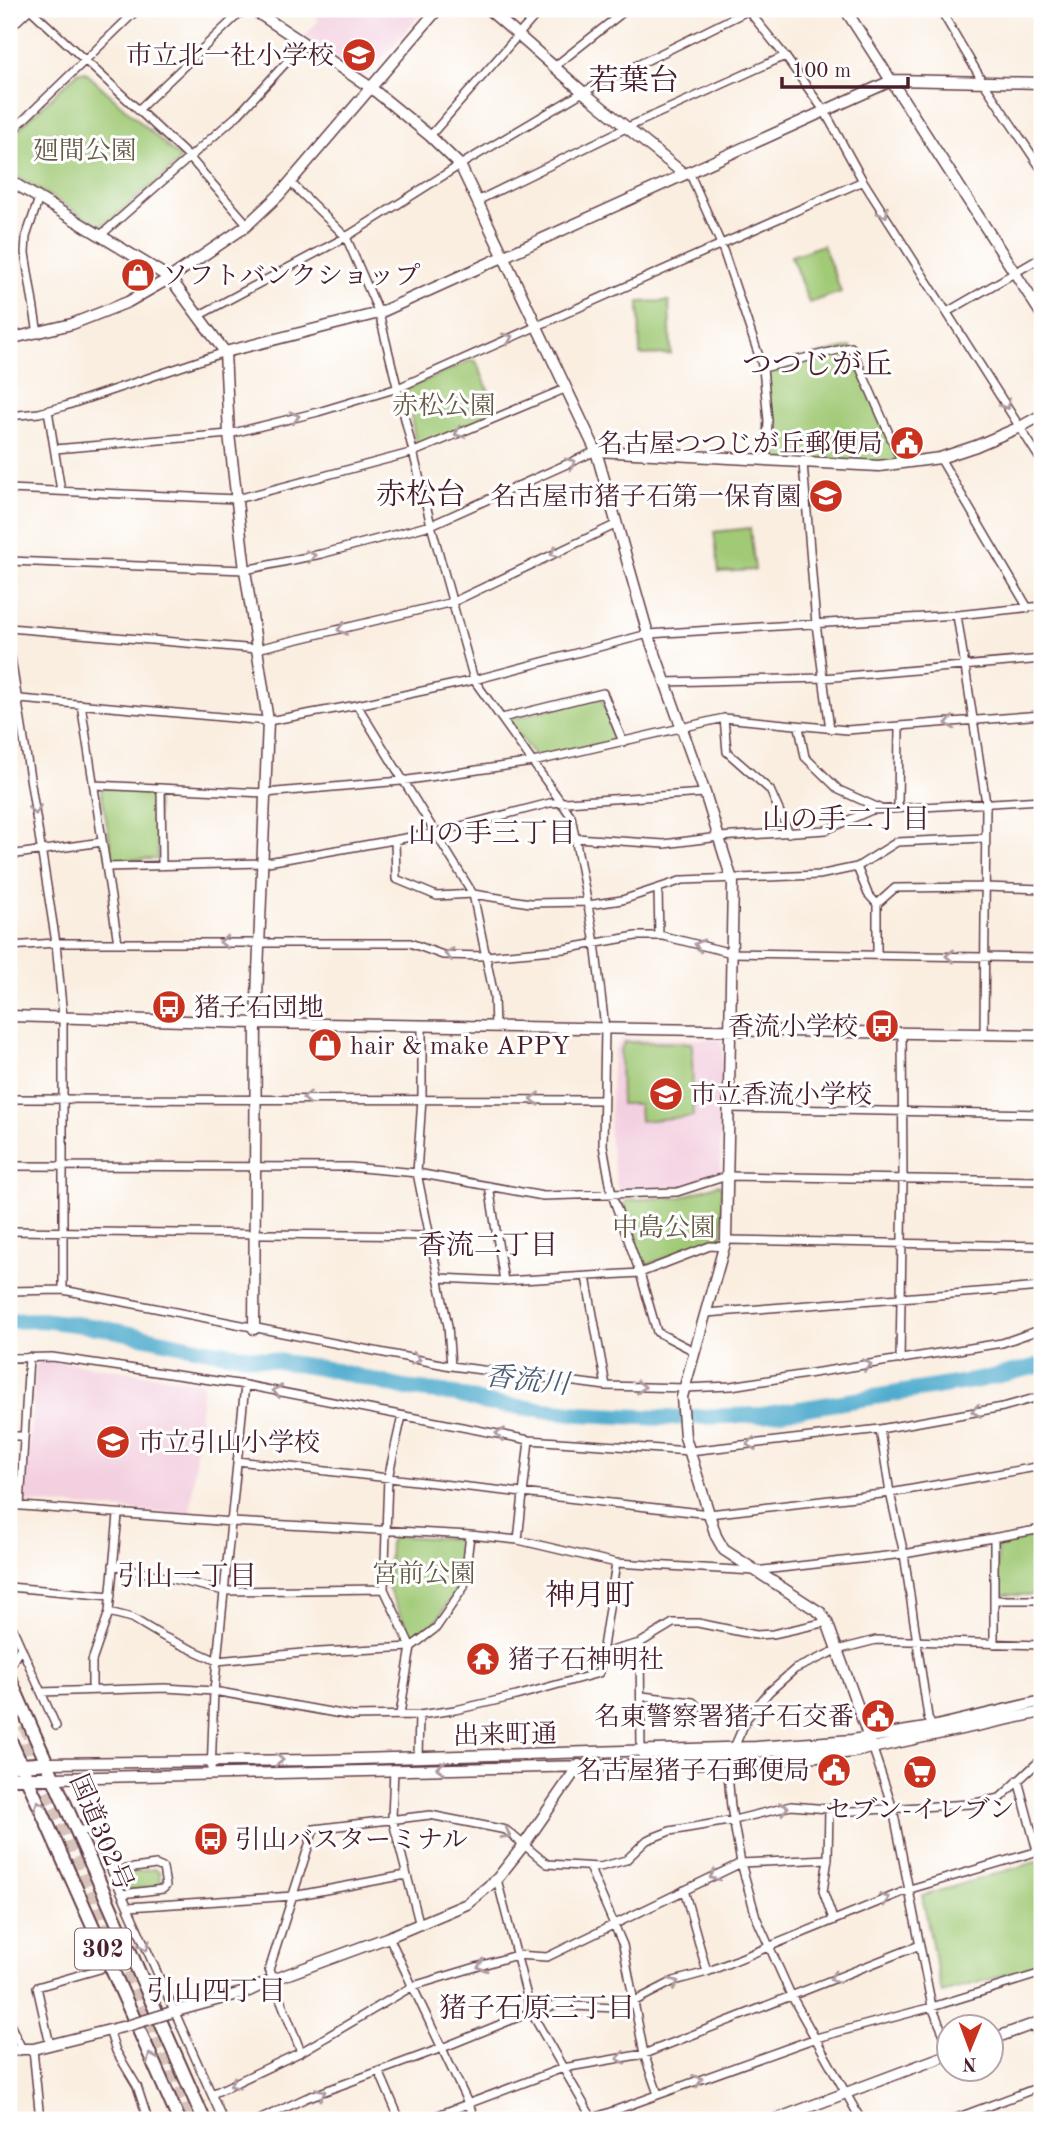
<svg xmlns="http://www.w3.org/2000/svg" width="1051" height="2129" font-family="'Old Standard TT','Noto Serif JP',serif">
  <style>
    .built { fill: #f3cfdf }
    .green { fill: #a1ca77; stroke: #767451; stroke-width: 2 }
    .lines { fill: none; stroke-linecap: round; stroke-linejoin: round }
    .river { stroke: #50acce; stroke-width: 16 }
    .highway-tunnel { stroke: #d7c5bc; stroke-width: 12; stroke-dasharray: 12 6; stroke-linecap: butt }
    .street-casing { stroke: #643e46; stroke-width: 10 }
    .secondary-casing { stroke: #643e46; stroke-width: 13 }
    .highway-casing { stroke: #643e46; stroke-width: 16 }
    .street { stroke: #fff; stroke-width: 7 }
    .secondary { stroke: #fff; stroke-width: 10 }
    .highway { stroke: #fff; stroke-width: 12 }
    .secondary-bridge-casing { stroke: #643e46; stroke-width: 13; stroke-linecap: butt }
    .secondary-bridge { stroke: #fff; stroke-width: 10 }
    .oneway { stroke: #ae9aa0 }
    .labels { text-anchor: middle; stroke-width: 6; stroke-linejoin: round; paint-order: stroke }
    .shield { fill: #fff; stroke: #80626b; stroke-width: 2 }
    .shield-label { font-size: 24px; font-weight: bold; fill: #4a1f2b }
    .poi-label { font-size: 26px; fill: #4a1f2b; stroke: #fff; text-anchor: start }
    .park-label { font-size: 26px; fill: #685b46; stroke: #fff }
    .street-label { font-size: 26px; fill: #4a1f2b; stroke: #fff }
    .neighbourhood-label { font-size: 28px; fill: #4a1f2b; stroke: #fff }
    .water-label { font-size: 28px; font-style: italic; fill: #4d5e74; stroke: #fff }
    .quarter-label { font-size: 30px; fill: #4a1f2b; stroke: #fff }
  </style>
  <rect width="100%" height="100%" fill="#fff"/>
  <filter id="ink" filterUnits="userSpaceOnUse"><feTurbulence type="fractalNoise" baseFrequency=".0143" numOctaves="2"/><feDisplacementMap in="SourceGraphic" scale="14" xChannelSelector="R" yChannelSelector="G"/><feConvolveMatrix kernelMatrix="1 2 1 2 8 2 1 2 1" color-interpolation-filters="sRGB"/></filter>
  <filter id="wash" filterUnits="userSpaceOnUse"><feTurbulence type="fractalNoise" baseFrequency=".00686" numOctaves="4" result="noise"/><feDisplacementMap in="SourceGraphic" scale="28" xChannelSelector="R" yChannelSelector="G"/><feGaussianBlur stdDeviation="1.57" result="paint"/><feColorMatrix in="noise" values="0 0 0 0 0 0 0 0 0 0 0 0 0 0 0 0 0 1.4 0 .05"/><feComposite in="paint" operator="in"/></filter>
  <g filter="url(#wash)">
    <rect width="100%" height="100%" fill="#faeee0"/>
    <!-- built -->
    <path class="built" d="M307 9H426L368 74 362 76 305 36 319 20Z
      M622 1039H718L723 1044 720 1174 674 1189 622 1191 617 1187 609 1136 613 1051Z
      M39 1361H57L203 1383 190 1515 25 1502 35 1366Z"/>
    <!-- green -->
    <path class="green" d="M78 72H85L180 158 177 164 107 223 99 225 9 172V138Z
      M823 245 841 292 809 303 791 256Z
      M669 301 671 354 640 355 639 302Z
      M851 347 902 463 766 461 763 368Z
      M472 360 476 361 497 410 495 414 420 446 416 444 406 389Z
      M750 528 755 570 719 572 714 532Z
      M597 696 601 697 616 738 615 741 541 757 534 755 510 725 511 719Z
      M104 787 156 792 158 859 113 860 101 790Z
      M625 1042 692 1043 693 1116 640 1121 639 1104H621L620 1051Z
      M719 1184 722 1189 723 1242H709L649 1264H640L624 1204 628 1200 682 1197Z
      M1042 1534V1595H998L997 1546 1001 1542Z
      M394 1536 460 1539 465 1543 459 1586 435 1623 415 1638 411 1637 388 1588 390 1540Z
      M1042 1860V1964L942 1993 922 1896Z
      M155 1869 159 1871 161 1884 157 1887 126 1890 120 1877 121 1874Z"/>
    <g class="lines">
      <!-- river -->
      <path class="river" d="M9 1321 42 1320 98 1327 203 1349 333 1370 403 1388 455 1394 485 1403 581 1414 661 1418 762 1415 979 1380 1042 1365"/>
    </g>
  </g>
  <g filter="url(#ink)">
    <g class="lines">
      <!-- highway-tunnel -->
      <path class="highway-tunnel" d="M9 1693 35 1750
        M23 1743 56 1812 189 2120"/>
      <!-- street casing -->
      <g class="street-casing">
        <path id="street" d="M30 9 190 158 248 225
          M747 9 785 56 825 112 863 181 1042 462
          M940 9 983 82 1042 170
          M9 29 30 9
          M554 67 627 9
          M138 110 244 9
          M9 134 138 9
          M430 136 541 9
          M689 172 721 244 763 368 768 421 766 461
          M290 182 346 237 379 313 431 525 474 680 571 816 595 943 605 1028 603 1145 612 1195 640 1273 657 1332 694 1351
          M477 201 628 127 785 56
          M102 234 239 114 304 43
          M947 312 1042 257
          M198 316 346 237 460 165 583 92 751 9
          M38 334 25 253 26 237 39 198
          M763 368 851 347 902 463
          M48 410 61 491
          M9 416 39 413 65 406 225 352
          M55 449 229 434 318 412 398 388 863 181
          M940 458 1028 608
          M803 463 816 624 830 729
          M9 489 237 499 414 452 567 388
          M9 561 245 570 321 554 431 525 596 451
          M957 615 986 803 984 1034
          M9 628 257 649 453 602 617 524
          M9 645 56 943 63 1017V1290
          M665 682 823 678 1042 659
          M9 698 268 721 357 705 474 680 648 634 957 615 1042 606
          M81 704 118 943
          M357 705 473 894 494 996 495 1027
          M502 718 603 693 623 742
          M724 718 727 752 770 790 789 833
          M799 727 805 757 839 790 879 808
          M94 785 265 793 401 781 533 762 724 718 847 730 1042 715
          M161 788 162 866
          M898 808 899 728
          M576 838 664 844 719 837 826 830 872 810 1042 800
          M395 840 396 879 437 896 473 894 530 903 587 902
          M9 855 102 842
          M106 867 262 863 434 833 550 803 705 793
          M857 867 868 894 877 904V955
          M658 890 659 936
          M877 904 895 888 985 887 1042 889
          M588 905 622 900 683 880 819 875 857 867 897 842 985 838
          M9 946 56 943H410L443 955 486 956 564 949 636 936H663L732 953 1042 958
          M422 1025V1098L417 1173 448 1326 451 1366
          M9 1099 603 1100
          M728 1108 1042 1114
          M9 1166 350 1167 417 1173 543 1196 677 1192 727 1176 1042 1181
          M489 1186 504 1281
          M9 1231 431 1236
          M726 1240 1042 1246
          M586 1277 606 1386
          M439 1278 504 1281 640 1273 710 1246 724 1247
          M9 1291 63 1290 451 1366 606 1386 685 1388 731 1386 1002 1343 1042 1329
          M706 1313 1042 1287
          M9 1358 52 1357 245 1385 529 1440 690 1451 880 1429 1003 1407 1042 1396
          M900 1360 903 1179 902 1033
          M880 1429 890 1493 904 1554 928 1717 932 1727
          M9 1436H24
          M237 1461 709 1514 890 1493 1042 1466
          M9 1505 232 1522 470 1535 518 1540 616 1563 754 1571 904 1554 1042 1529
          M20 1506 29 1357
          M994 1539V1644
          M518 1540 529 1440
          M113 1565 224 1591 384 1589
          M9 1587 111 1596
          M994 1600H1042
          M109 1612 132 1618 164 1637 217 1661 302 1653 411 1647 436 1628 464 1587 470 1535
          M9 1620 56 1726
          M640 1643 641 1751
          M603 1653 640 1643 673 1623H698L756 1635 773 1634 827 1622
          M9 1668 21 1647
          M92 1689V1661L109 1612 118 1515
          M41 1692 165 1688 214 1691 352 1716 419 1715 455 1710 516 1696 599 1673 616 1563
          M642 1696 693 1702 697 1706 747 1718
          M400 1714 411 1647 384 1589 388 1478 402 1416
          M642 1755H719L735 1751
          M418 1757 419 1715
          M728 1758 743 1754 872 1746 893 1809 932 2007 950 2049
          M394 1769 392 1818 419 1922
          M211 1773 214 1691 245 1385
          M1018 1780 1037 1851
          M829 1808 828 1859 823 1891 833 1919
          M76 1829 88 1831 96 1836 223 2120
          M589 1867 623 1945 644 2054 658 2094
          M112 1871 156 1865 163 1868 166 1886 163 1889 122 1894
          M497 1879 531 2012 593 2120
          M684 1890 707 1972
          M128 1907 293 1896 406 1875
          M389 1937 476 2120
          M9 2022 22 2049
          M1034 2024 1042 2047
          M109 2030 116 2051 137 2086 148 2120
          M50 2045 37 1987 100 1969
          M33 2049 40 2120
          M301 2052 269 1970 314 1829 430 1815 506 1830 547 1864 600 1867 626 1860 647 1840 670 1831 734 1820 791 1806 853 1811 970 1804 1000 1798 1036 1764 1042 1762
          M379 2071 400 2120
          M212 2094 301 2052 413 1986 516 1955 547 1957 741 1863 828 1859
          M259 2120 306 2098 442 2048 531 2012 564 2003 573 2006 616 2008 635 2001 674 1981 707 1972 910 1889 1042 1850
          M425 2120 563 2068 644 2054 920 1945
          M588 2120 816 2038 932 2007 1042 1973
          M861 2120 791 1995 756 1917 741 1863 731 1807 728 1774 732 1752 747 1718 769 1692 795 1669 837 1650 876 1640 1042 1645
          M951 2120 1042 2086"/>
      </g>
      <!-- secondary casing -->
      <g class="secondary-casing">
        <path id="secondary" d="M252 9 370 87 430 136 460 165 596 451 648 634 705 793 733 883 726 1240 682 1397 685 1437 716 1536 724 1550 821 1613 827 1622 872 1746
          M488 9 583 92 684 174
          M845 9 1042 315
          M9 180 170 278 225 352 229 434 245 570 268 721 256 1023 254 1329
          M9 339 72 324 128 302 170 278 245 227 279 195 438 9
          M225 352 379 313 893 80 1042 83
          M596 451 879 466 940 458 976 446 1020 427 1042 415
          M9 1016 256 1023 1042 1035
          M48 1763 324 1760 756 1747 852 1740 932 1727 1042 1701
          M54 1778 765 1762 853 1752 1042 1712
          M169 2013 249 1991 272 1980 389 1937 467 1904 497 1879 523 1846 579 1765
          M992 2039 1042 2021
          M9 2052 22 2049H33L130 2025
          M774 2120 950 2054"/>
      </g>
      <!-- highway casing -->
      <g class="highway-casing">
        <path id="highway" d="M9 1677 204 2120
          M9 1738 179 2120
          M9 1766 48 1763
          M9 1778H54"/>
      </g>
      <!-- street -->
      <use href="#street" class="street"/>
      <!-- secondary -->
      <use href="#secondary" class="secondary"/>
      <!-- highway -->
      <use href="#highway" class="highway"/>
      <!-- secondary-bridge casing -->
      <g class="secondary-bridge-casing">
        <path id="secondary-bridge" d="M130 2025 169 2013"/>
      </g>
      <!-- secondary-bridge -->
      <use href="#secondary-bridge" class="secondary-bridge"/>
    </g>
    <!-- one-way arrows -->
    <defs><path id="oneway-chevron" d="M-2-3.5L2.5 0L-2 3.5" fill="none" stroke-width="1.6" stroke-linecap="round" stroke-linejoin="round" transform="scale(1.75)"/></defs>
    <g class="oneway">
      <use href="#oneway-chevron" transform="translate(884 213) rotate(58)"/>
      <use href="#oneway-chevron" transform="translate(508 338) rotate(-24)"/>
      <use href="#oneway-chevron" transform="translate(1006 405) rotate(57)"/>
      <use href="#oneway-chevron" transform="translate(295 417) rotate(-14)"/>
      <use href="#oneway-chevron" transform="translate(459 433) rotate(157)"/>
      <use href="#oneway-chevron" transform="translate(571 463) rotate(-24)"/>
      <use href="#oneway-chevron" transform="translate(555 553) rotate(154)"/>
      <use href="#oneway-chevron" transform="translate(311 556) rotate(-12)"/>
      <use href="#oneway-chevron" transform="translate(342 629) rotate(167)"/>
      <use href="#oneway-chevron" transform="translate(950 723) rotate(174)"/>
      <use href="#oneway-chevron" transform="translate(35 810) rotate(81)"/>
      <use href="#oneway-chevron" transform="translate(224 942) rotate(180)"/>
      <use href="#oneway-chevron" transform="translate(699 945) rotate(-166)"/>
      <use href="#oneway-chevron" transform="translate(449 954) rotate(-173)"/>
      <use href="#oneway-chevron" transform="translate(950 956) rotate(-179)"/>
      <use href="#oneway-chevron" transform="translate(307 1098) rotate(180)"/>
      <use href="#oneway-chevron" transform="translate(535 1099) rotate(-179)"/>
      <use href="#oneway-chevron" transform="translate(416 1359) rotate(11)"/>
      <use href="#oneway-chevron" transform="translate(867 1365) rotate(-9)"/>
      <use href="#oneway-chevron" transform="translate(641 1387) rotate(1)"/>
      <use href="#oneway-chevron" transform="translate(277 1391) rotate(-169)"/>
      <use href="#oneway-chevron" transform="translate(976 1411) rotate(170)"/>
      <use href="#oneway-chevron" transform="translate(500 1434) rotate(-169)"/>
      <use href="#oneway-chevron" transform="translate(751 1444) rotate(173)"/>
      <use href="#oneway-chevron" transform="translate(279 1760)"/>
      <use href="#oneway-chevron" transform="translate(441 1768) rotate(179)"/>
      <use href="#oneway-chevron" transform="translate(39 1805) rotate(-113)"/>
      <use href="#oneway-chevron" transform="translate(784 1808) rotate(-11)"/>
      <use href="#oneway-chevron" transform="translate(506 1834) rotate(30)"/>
      <use href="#oneway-chevron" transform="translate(714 1876) rotate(154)"/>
      <use href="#oneway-chevron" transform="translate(885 1899) rotate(-21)"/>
      <use href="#oneway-chevron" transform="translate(145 1946) rotate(66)"/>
      <use href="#oneway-chevron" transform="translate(482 1966) rotate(163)"/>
      <use href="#oneway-chevron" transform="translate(834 1978) rotate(159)"/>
      <use href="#oneway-chevron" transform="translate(674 1983) rotate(-22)"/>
      <use href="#oneway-chevron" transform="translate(151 2058) rotate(-113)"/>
      <use href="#oneway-chevron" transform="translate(621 2058) rotate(170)"/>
      <use href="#oneway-chevron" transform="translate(698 2080) rotate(-20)"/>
      <use href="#oneway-chevron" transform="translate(234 2084) rotate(155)"/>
      <use href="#oneway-chevron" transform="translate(321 2093) rotate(-21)"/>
    </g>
  </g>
  <!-- icons -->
  <defs>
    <g id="school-disc" transform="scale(1.75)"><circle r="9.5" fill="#c8321e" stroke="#fff"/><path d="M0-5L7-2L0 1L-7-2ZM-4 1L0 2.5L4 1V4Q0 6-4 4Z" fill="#fff"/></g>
    <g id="shop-disc" transform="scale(1.75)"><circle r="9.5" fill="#c8321e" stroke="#fff"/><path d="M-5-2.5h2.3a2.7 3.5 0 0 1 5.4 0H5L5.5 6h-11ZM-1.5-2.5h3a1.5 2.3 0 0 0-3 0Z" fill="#fff"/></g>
    <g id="civic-disc" transform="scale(1.75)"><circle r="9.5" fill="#c8321e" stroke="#fff"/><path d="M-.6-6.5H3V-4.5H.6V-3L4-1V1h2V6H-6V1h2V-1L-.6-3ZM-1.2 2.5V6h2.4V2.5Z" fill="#fff"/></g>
    <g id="bus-disc" transform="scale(1.75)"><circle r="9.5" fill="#c8321e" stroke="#fff"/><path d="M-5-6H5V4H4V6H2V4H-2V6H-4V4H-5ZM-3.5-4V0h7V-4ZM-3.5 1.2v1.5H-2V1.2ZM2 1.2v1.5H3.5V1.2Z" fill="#fff"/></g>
    <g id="temple-disc" transform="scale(1.75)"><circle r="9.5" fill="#c8321e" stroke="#fff"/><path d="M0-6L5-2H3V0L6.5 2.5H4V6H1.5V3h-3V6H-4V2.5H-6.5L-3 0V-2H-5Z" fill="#fff"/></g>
    <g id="supermarket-disc" transform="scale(1.75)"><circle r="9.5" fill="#c8321e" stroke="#fff"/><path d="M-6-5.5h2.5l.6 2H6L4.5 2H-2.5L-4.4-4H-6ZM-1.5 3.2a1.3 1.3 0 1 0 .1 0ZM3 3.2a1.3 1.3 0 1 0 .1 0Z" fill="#fff"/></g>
  </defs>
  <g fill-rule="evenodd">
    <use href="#school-disc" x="359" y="55"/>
    <use href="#shop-disc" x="138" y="275"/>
    <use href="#civic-disc" x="907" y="443"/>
    <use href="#school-disc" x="826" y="496"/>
    <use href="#bus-disc" x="169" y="1007"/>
    <use href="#bus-disc" x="882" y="1026"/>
    <use href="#shop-disc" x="325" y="1045"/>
    <use href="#school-disc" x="666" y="1094"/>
    <use href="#school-disc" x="113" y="1442"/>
    <use href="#temple-disc" x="483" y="1659"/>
    <use href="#civic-disc" x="878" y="1716"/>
    <use href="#civic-disc" x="834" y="1770"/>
    <use href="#supermarket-disc" x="920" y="1772"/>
    <use href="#bus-disc" x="211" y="1839"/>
  </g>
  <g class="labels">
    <!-- shield labels -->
    <rect class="shield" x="75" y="1928.5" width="56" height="41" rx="5"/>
    <g class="shield-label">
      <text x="103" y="1957">302</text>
    </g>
    <!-- poi labels -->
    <g class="poi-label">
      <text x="334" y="64" text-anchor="end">市立北一社小学校</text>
      <text x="162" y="284">ソフトバンクショップ</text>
      <text x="883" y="452" text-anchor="end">名古屋つつじが丘郵便局</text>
      <text x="802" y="505" text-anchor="end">名古屋市猪子石第一保育園</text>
      <text x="194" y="1016">猪子石団地</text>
      <text x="858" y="1035" text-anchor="end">香流小学校</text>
      <text x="350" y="1054">hair &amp; make APPY</text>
      <text x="690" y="1103">市立香流小学校</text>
      <text x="138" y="1451">市立引山小学校</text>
      <text x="508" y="1668">猪子石神明社</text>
      <text x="854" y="1725" text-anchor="end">名東警察署猪子石交番</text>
      <text x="810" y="1779" text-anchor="end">名古屋猪子石郵便局</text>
      <text x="920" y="1818" text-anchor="middle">セブン-イレブン</text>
      <text x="235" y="1848">引山バスターミナル</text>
    </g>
    <!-- park labels -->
    <g class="park-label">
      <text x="85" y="159">廻間公園</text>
      <text x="444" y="414">赤松公園</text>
      <text x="664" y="1236">中島公園</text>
      <text x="424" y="1582">宮前公園</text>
    </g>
    <!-- street labels -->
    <g class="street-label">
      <text transform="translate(505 1734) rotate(-1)" y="9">出来町通</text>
      <text transform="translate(102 1832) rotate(67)" y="9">国道302号</text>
    </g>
    <!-- neighbourhood labels -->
    <g class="neighbourhood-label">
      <text x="846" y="828">山の手二丁目</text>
      <text x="492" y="842">山の手三丁目</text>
      <text x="488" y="1254">香流二丁目</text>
      <text x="187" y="1585">引山一丁目</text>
      <text x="216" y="2000">引山四丁目</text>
      <text x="537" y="2017">猪子石原三丁目</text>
    </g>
    <!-- water labels -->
    <g class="water-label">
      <text transform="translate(527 1379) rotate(6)" y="10">香流川</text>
    </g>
    <!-- quarter labels -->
    <g class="quarter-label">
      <text x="634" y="90">若葉台</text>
      <text x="817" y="374">つつじが丘</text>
      <text x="421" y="504">赤松台</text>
      <text x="590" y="1605">神月町</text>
    </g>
  </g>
  <!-- margin -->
  <rect width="1051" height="2129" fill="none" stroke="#fff" stroke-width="35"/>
  <!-- north arrow -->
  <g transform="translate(970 2048) rotate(181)"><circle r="33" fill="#ffffff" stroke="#b7a5aa" stroke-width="2"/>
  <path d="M0-5L12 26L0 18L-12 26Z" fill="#c8321e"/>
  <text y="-10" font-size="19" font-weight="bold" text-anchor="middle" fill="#4a1f2b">N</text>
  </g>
  <!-- scale -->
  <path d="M782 77v10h126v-10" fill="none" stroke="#4a1f2b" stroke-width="3.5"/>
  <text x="792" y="77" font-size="21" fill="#4a1f2b" stroke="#ffffff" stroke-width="5" paint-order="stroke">100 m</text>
</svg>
